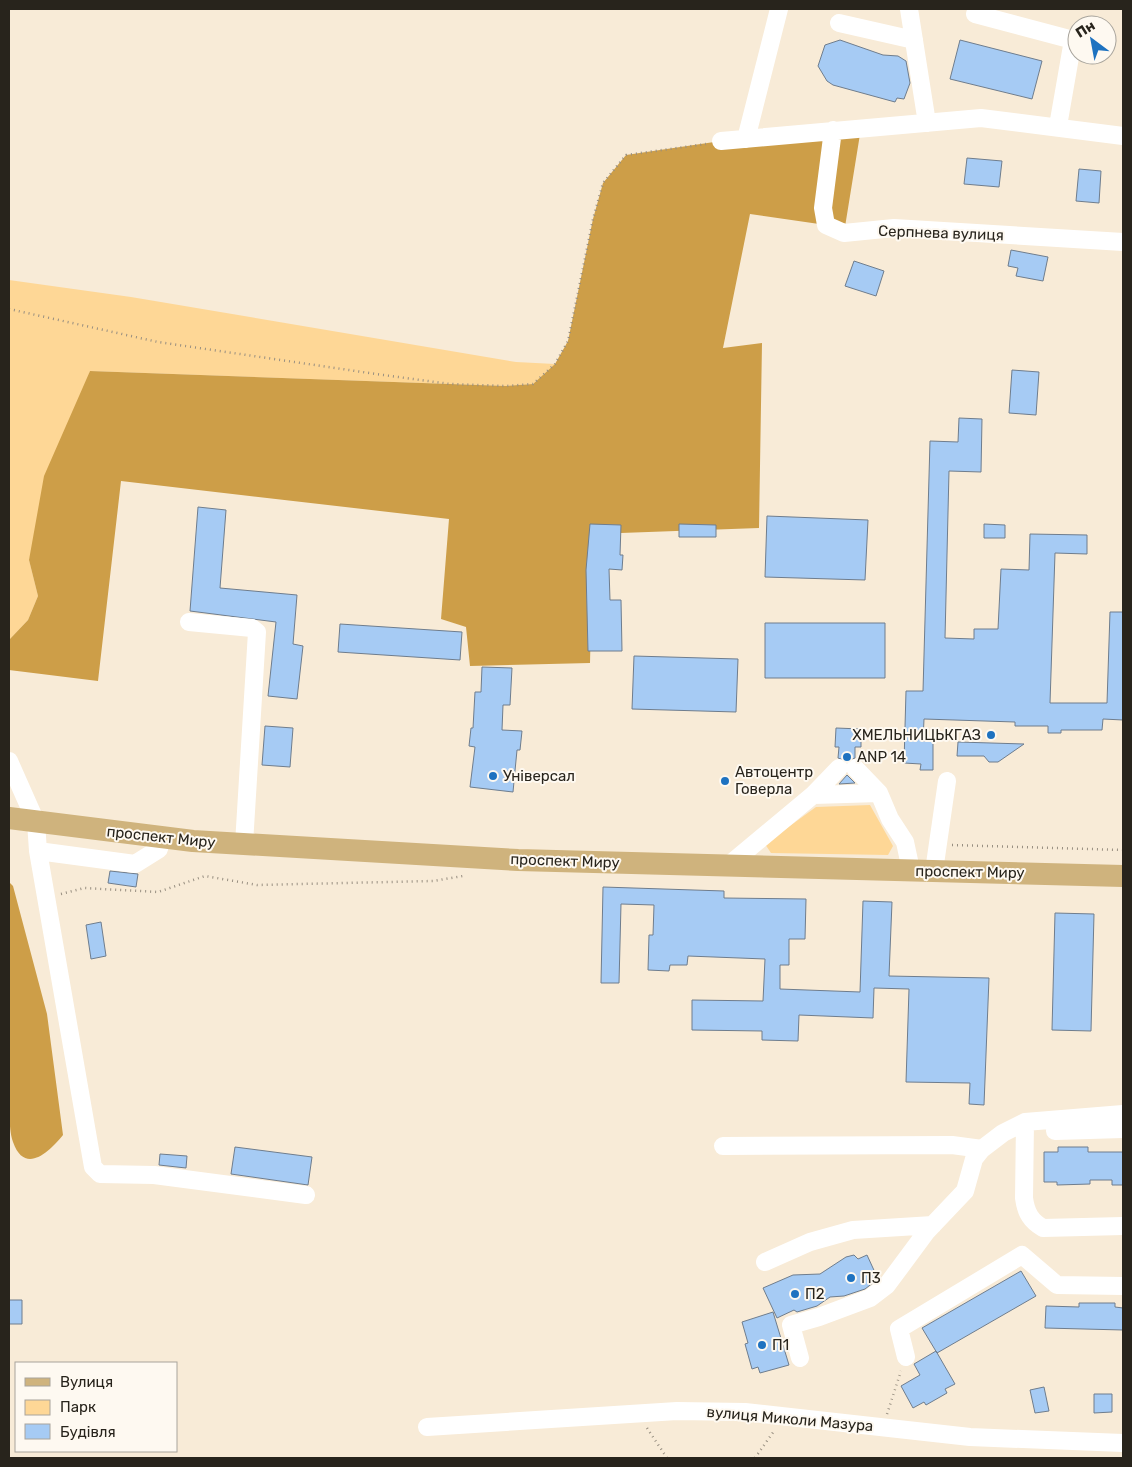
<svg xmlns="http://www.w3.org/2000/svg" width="1132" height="1467" font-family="Rubik,sans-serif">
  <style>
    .green { fill: #fed796 }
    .forest { fill: #cd9e48 }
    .building { fill: #a6cbf4; stroke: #6f7d8d }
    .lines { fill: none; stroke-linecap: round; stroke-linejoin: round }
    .path { stroke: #978e80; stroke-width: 2.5; stroke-dasharray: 1 4; stroke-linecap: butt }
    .minor { stroke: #fff; stroke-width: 18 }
    .major { stroke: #cfb37d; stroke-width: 22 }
    .poi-dot { fill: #1e72c0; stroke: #fef9f1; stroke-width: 2 }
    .labels { text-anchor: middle; stroke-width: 4; stroke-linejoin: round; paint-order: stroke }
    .street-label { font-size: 15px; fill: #28241c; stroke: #fef9f1 }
    .poi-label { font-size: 15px; fill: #28241c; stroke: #fef9f1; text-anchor: start }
  </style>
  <rect width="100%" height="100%" fill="#f8ebd7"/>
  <!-- green -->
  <path class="green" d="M9 280 131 297 516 362 555 364 533 384 506 386 90 371 29 560 38 596 28 620 9 640Z
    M870 805 893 846 888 855 771 853 765 844 816 807Z"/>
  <!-- forest -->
  <path class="forest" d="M861 128 844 233 826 225 750 214 723 348 762 343 759 528 593 534 590 663 470 666 466 627 441 619 449 519 121 481 98 681 9 670V640L28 620 38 596 29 560 44 476 90 371 506 386 533 384 555 364 568 341 593 219 603 183 626 155 721 141Z
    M9 882 13 886 47 1014 63 1135C50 1151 25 1176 13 1142 10 1134 10 1123 9 1115Z"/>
  <!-- building -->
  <path class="building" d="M840 40 883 55 898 56 906 61 910 83 904 99 897 98 895 102 833 85 827 81 818 66 825 45Z
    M960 40 1042 61 1032 99 950 79Z
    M967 158 1002 161 999 187 964 184Z
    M1079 169 1101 171 1099 203 1076 201Z
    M1011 250 1048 257 1043 281 1016 276 1018 268 1008 266Z
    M854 261 884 271 876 296 845 286Z
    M1012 370 1039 372 1036 415 1009 413Z
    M959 418 982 419 981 472 949 471 945 638 974 639V629H998L1001 569 1029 570 1030 534 1087 535V554L1055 553 1050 703H1107L1110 612H1123V720L1103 719 1102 730H1061V733H1048V726H1015V722L924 719 923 741H933V770H920L921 764 904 763 906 691H923L930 441 958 442Z
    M198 507 226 510 220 588 297 595 293 644 303 646 297 699 268 696 276 622 190 611Z
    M767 516 868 520 865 580 765 577Z
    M590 524 621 525 620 555H623L622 570 609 569 610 600H621L622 651H588L586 570Z
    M679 524 716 525V537H679Z
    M984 524 1005 525V538H984Z
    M765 623H885V678H765Z
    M340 624 462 632 460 660 338 652Z
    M634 656 738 659 736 712 632 709Z
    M482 667 512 668 510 705H503L502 730 522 731 520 750H517L513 792 470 787 475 747 469 746 471 728H473L475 692H481Z
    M265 726 293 728 290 767 262 765Z
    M836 728 861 729V747H855V758L847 761 838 758 839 747H835Z
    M958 742 1024 744 998 762H989L984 756H957Z
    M847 775 855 783 839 784Z
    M110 871 138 874 136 887 108 883Z
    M603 887 724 891V898L806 899 805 939H789V965H780V989L860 992 863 901 892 902 889 976 989 978 984 1105 969 1104 970 1083 906 1082 909 989 874 988 873 1018 799 1015 798 1041 762 1040V1031L692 1030V1000L763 1001 765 959 688 956 687 965H670L669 971 648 970 649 935H653L654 905 621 904 619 983H601Z
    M1055 913 1094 914 1091 1031 1052 1030Z
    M101 922 106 956 91 959 86 925Z
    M235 1147 312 1157 308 1185 231 1174Z
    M1058 1147H1088V1152H1123V1185H1112V1180H1090V1184L1057 1185V1182H1044V1152H1058Z
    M160 1154 187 1156 186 1168 159 1165Z
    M854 1255 858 1259 867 1255 878 1279 865 1289 844 1296 830 1297 817 1306 797 1312 794 1310 777 1318 763 1288 793 1275 820 1274 846 1257Z
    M1021 1271 1036 1296 937 1353 922 1328Z
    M9 1300H22V1324H9Z
    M1079 1303H1115V1307L1123 1308V1330L1045 1328 1046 1306 1079 1307Z
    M773 1312 789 1365 760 1373 758 1367 752 1369 745 1344 748 1343 742 1322Z
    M936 1351 955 1384 945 1389 947 1393 926 1405 924 1402 913 1408 901 1386 920 1375 914 1364Z
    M1044 1387 1049 1411 1035 1413 1030 1390Z
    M1094 1394H1112V1412L1094 1413Z"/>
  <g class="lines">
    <!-- path -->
    <path class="path" d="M9 309 158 342 376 374 450 384 506 386 533 384 555 364 568 341 593 219 603 183 626 155 706 144
      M952 845 1123 850
      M61 894 84 888 158 892 205 876 257 885 433 881 463 876
      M887 1414 901 1371
      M647 1428 667 1458
      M755 1458 774 1431"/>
    <!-- minor -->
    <path class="minor" d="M909 9 927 123
      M975 14 1073 40 1058 126
      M839 23 914 40
      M833 130 823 208 826 225 844 233 894 228 1123 242
      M746 139 779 9
      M721 141 981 118 1123 136
      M189 622 252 628 257 632 244 844
      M9 761 36 822 38 851 93 1167 100 1174 154 1175 306 1195
      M855 768 879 793 890 819 905 842 911 870
      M813 795 879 793
      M38 851 135 864 159 849 161 837
      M729 865 813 795 839 768
      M934 871 947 781
      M1025 1122 1024 1198C1026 1213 1031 1221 1043 1228L1123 1226
      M1055 1131 1123 1129
      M723 1146 952 1145 982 1149
      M765 1262 810 1242 853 1230 933 1225
      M906 1357 899 1329 1022 1255 1057 1285 1123 1286
      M800 1358 791 1325 819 1317 870 1298 887 1285 927 1231 965 1191 974 1159 982 1149 1003 1133 1025 1122 1123 1114
      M427 1427 677 1411 745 1412 970 1437 1123 1443"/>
    <!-- major -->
    <path class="major" d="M9 818 193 841 518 860 1123 876"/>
  </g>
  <!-- markers -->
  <g class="poi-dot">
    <circle cx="991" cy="735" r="5"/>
    <circle cx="847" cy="757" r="5"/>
    <circle cx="493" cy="776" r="5"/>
    <circle cx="725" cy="781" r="5"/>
    <circle cx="851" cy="1278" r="5"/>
    <circle cx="795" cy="1294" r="5"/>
    <circle cx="762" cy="1345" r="5"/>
  </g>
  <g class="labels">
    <!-- street labels -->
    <g class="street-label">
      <text transform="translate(941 233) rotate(2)" y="5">Серпнева вулиця</text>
      <text transform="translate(161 837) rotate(6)" y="5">проспект Миру</text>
      <text transform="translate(565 861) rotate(2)" y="5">проспект Миру</text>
      <text transform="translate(970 872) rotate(1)" y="5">проспект Миру</text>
      <text transform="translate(790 1419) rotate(5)" y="5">вулиця Миколи Мазура</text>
    </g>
    <!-- poi labels -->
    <g class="poi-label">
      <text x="981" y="740" text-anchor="end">ХМЕЛЬНИЦЬКГАЗ</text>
      <text x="857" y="762">ANP 14</text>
      <text x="735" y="777">Автоцентр<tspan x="735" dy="17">Говерла</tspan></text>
      <text x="503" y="781">Універсал</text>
      <text x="861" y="1283">П3</text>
      <text x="805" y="1299">П2</text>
      <text x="772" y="1350">П1</text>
    </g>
  </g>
  <!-- border -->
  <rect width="1132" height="1467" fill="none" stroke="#28241c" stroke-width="20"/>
  <!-- legend -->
  <rect x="15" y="1362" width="162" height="90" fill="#fef9f1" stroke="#a8a49c"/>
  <rect x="25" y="1378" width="25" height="8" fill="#cfb37d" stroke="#a8a49c"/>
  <text x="60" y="1387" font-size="15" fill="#28241c">Вулиця</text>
  <rect x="25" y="1400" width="25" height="15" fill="#fed796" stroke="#a8a49c"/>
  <text x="60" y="1412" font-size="15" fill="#28241c">Парк</text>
  <rect x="25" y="1424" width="25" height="15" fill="#a6cbf4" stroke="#a8a49c"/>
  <text x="60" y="1437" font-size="15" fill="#28241c">Будівля</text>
  <!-- north arrow -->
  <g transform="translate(1092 40) rotate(328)"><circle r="24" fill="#fef9f1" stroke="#a8a49c"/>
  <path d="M0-4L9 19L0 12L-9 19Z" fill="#1e72c0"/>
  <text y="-8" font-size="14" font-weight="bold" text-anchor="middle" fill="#28241c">Пн</text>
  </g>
</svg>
